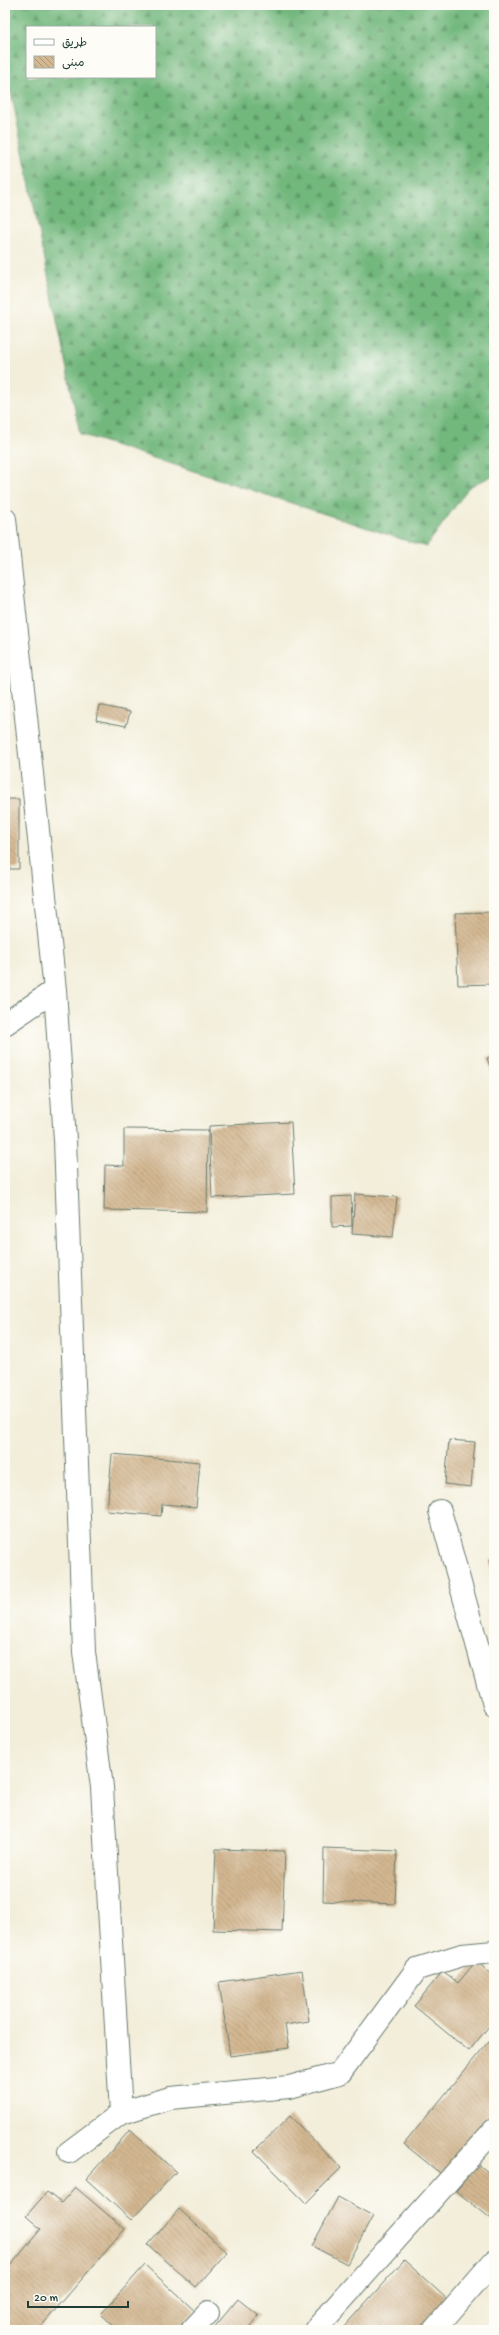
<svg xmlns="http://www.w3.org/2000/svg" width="499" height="2335" font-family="'Gochi Hand','Playpen Sans Arabic',sans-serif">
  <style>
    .forest { fill: url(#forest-firs); stroke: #487a58; fill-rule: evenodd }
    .building { fill: url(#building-back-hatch) }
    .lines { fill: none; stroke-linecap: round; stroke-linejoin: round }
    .minor-casing { stroke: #697b6e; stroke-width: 24 }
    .minor { stroke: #fff; stroke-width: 22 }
  </style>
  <defs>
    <pattern id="forest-firs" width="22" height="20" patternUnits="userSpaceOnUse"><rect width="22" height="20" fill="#72b87d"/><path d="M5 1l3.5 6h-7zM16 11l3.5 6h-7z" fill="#5d9767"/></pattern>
    <pattern id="building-back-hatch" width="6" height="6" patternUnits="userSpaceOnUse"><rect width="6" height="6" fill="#d3b791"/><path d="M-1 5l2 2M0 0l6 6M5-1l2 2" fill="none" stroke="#ab9677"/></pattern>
  </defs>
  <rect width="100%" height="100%" fill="#fdfcf7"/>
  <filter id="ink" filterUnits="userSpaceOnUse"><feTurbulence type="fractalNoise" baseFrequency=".025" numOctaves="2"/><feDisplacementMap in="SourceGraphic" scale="8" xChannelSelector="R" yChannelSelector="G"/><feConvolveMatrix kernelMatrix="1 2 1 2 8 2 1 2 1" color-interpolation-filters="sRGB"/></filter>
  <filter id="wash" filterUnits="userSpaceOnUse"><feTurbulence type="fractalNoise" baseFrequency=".012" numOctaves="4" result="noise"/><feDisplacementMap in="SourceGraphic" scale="16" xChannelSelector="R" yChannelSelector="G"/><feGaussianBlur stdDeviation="0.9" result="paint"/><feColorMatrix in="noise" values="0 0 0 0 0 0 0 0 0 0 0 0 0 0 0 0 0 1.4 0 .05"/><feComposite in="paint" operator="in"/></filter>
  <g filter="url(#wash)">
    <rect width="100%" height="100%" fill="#f3eeda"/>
    <!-- forest -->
    <path class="forest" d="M5 5H494V475L469 487 426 547 80 434 11 92 5 89ZM27 27H155V77H27Z"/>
    <g id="blocks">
      <!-- building -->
      <path class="building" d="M99 705 130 712 126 726 96 720Z
        M5 799H19V869H5Z
        M494 912V984L458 985 455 913Z
        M494 1056V1078L487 1058Z
        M291 1122 295 1194 212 1198 209 1126Z
        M124 1129 208 1130 207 1212 104 1210 105 1165 124 1166Z
        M355 1194 397 1197 393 1237 352 1234Z
        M351 1196 352 1226 332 1227V1197Z
        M449 1440 475 1442 471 1487 445 1484Z
        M112 1454 200 1462 196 1507 162 1504 161 1516 107 1511Z
        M490 1559H494V1592H493Z
        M324 1848 397 1851 395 1904 323 1901Z
        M216 1849 285 1851 282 1932 213 1930Z
        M476 1961 494 1976V2020L469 2051 414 2006 443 1971 458 1983Z
        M302 1970 309 2021 285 2025 289 2048 230 2056 219 1982Z
        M489 2041 494 2045V2120L446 2178 404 2144Z
        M290 2116 341 2168 306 2203 254 2151Z
        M130 2130 176 2172 131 2220 86 2179Z
        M478 2164 489 2173 494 2166V2221L456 2191Z
        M75 2187 125 2229 38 2330H5V2260L11 2265 41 2229 26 2216 47 2192 61 2203Z
        M338 2197 373 2216 347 2264 312 2246Z
        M179 2209 227 2252 196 2287 148 2245Z
        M404 2260 447 2299 418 2330H341Z
        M145 2265 195 2311 177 2330H118L101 2314Z
        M238 2299 259 2316 248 2330H212Z"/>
    </g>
  </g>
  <g filter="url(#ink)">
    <use href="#blocks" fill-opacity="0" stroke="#697b6e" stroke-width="1"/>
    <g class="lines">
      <!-- minor casing -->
      <g class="minor-casing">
        <path id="minor" d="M5 519 55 990 65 1140 84 1652 102 1787 121 2113
          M5 1024 55 990
          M440 1511 494 1705
          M69 2152 121 2113 170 2098 289 2087 340 2073 417 1969 462 1955 494 1952
          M192 2330 208 2313
          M315 2330 494 2130
          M434 2330 494 2261"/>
      </g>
      <!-- minor -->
      <use href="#minor" class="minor"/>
    </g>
  </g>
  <!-- margin -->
  <rect width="499" height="2335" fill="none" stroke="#fdfcf7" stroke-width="20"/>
  <!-- legend -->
  <rect x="26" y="26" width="130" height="52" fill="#fdfcf7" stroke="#a4b0a9"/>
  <rect x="34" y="39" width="20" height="6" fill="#ffffff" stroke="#a4b0a9"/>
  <text x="62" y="46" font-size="12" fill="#1f3d34">طريق</text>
  <rect x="34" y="56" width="20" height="12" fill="url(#building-back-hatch)" stroke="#a4b0a9"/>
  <text x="62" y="66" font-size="12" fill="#1f3d34">مبنى</text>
  <!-- scale -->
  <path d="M28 2301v6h100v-6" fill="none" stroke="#1f3d34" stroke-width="2"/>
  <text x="34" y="2301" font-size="12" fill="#1f3d34" stroke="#fdfcf7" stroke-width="3" paint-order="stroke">20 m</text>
</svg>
